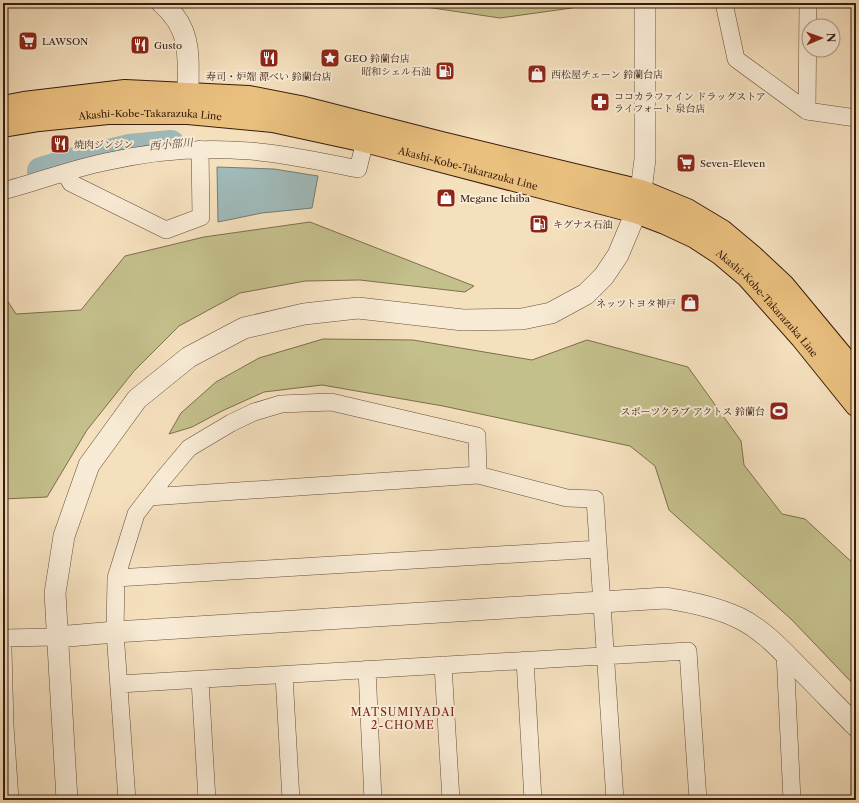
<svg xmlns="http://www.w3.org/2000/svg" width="859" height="803" font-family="'Libre Caslon Text','Noto Serif JP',serif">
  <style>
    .green { fill: #c4c08c; stroke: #7e6e4c }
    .water { fill: #a0bbbb; stroke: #767b75 }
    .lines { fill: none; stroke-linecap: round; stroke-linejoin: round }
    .river { stroke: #a0bbbb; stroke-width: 28 }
    .minor-casing { stroke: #674d39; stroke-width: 18 }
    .tertiary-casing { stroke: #674d39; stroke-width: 22 }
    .primary-casing { stroke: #381c0d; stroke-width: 24 }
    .minor { stroke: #f8ebd5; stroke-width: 17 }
    .tertiary { stroke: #f8ebd5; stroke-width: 21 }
    .primary { stroke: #eac07f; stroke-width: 22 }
    .labels { text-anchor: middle; stroke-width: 4; stroke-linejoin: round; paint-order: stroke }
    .poi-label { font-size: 10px; fill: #381c0d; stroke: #f8ebd5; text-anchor: start }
    .street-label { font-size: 10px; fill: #381c0d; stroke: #f8ebd5 }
    .water-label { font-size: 11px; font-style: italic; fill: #574c41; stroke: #f8ebd5 }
    .neighbourhood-label { font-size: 11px; letter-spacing: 1px; fill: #7a1f14; stroke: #f8ebd5 }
  </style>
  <rect width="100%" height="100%" fill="#f5e0be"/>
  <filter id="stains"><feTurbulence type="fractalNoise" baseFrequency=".005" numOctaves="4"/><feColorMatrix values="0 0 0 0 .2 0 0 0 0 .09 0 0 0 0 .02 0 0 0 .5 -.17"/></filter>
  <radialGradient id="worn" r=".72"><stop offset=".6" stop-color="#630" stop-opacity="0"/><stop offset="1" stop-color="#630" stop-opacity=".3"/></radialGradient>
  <!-- green -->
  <path class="green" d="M399 3H577L572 8 500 18Z
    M310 222 474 286 465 292 360 280 305 281 240 293 179 326 134 371 87 430 47 497 3 499V294L16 314 81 310 125 256 204 237Z
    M323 339 413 340 532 360 587 340 688 367 741 441 744 465 782 514 805 519 856 566V687L791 619 669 510 655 466 630 446 443 406 322 385 264 392 222 411 192 427 169 434 181 413 216 382 259 358Z"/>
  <!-- water -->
  <path class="water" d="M217 167 274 169 318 176 312 208 262 213 218 222Z"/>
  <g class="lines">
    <!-- river -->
    <path class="river" d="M41 171 79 160 129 148 171 144"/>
    <!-- minor casing -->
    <g class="minor-casing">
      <path id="minor" d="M724 3 736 59 807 111 856 118
        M807 111 808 3
        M65 173 71 183 166 230 201 217 200 149
        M3 191C37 182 71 169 105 162 152 151 202 147 250 151 287 154 323 162 358 169L365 141
        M149 497 478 475 567 498 595 499 615 800
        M116 578 598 549
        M3 638 57 637
        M3 650 5 726 10 800
        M785 653 792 800
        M525 660 533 800
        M443 665 451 800
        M367 669 373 800
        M284 675 291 800
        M200 680 207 800
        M119 684 688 651 698 800
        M127 800 115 632 116 578 136 514 162 480 189 448 231 423 254 412 281 404 331 402 477 436 478 475"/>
    </g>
    <!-- tertiary casing -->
    <g class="tertiary-casing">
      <path id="tertiary" d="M162 3C193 30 188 57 188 94
        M57 637 115 632 666 598C691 602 716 607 739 618 764 630 783 652 802 671 820 689 838 708 856 726
        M67 800 55 593 64 536 89 465 137 399 189 357 244 328 304 314 358 308 463 320 522 319 551 313 586 294 604 276 618 255 636 212 641 191 645 159V3"/>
    </g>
    <!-- primary casing -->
    <g class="primary-casing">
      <g id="primary">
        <path d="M3 107 24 103 125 91 249 97 300 107 441 143 641 191 687 210 722 231 753 257 783 285 856 373"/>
        <path id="s1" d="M3 126 39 120 108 113H188L273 121 365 141 636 212 665 223 695 237 721 254 747 276 802 338 856 405"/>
      </g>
    </g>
    <!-- minor -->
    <use href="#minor" class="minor"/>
    <!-- tertiary -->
    <use href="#tertiary" class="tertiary"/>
    <!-- primary -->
    <use href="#primary" class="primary"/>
  </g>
  <!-- icons -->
  <defs>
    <g id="supermarket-square" transform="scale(1)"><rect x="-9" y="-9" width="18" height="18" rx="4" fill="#8f2418" stroke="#f8ebd5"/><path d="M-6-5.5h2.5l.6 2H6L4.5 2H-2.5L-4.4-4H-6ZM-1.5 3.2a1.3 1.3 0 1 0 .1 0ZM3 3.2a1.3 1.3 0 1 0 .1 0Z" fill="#fff"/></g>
    <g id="restaurant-square" transform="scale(1)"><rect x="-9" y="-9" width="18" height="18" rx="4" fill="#8f2418" stroke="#f8ebd5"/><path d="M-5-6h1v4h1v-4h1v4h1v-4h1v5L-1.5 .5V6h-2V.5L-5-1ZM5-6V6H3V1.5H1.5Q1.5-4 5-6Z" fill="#fff"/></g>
    <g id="sight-square" transform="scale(1)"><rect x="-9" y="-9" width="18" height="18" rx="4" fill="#8f2418" stroke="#f8ebd5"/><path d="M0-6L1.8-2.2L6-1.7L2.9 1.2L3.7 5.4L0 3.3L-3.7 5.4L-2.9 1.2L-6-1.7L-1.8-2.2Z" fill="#fff"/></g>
    <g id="fuel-square" transform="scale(1)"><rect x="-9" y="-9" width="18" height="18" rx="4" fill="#8f2418" stroke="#f8ebd5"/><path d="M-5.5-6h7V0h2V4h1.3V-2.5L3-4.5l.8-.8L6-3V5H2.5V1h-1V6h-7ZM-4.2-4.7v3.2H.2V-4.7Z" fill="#fff"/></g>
    <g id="shop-square" transform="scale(1)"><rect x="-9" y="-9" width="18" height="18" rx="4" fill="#8f2418" stroke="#f8ebd5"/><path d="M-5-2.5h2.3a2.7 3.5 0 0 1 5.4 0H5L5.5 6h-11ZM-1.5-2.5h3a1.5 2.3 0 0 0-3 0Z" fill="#fff"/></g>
    <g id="pharmacy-square" transform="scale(1)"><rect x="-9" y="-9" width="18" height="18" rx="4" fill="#8f2418" stroke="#f8ebd5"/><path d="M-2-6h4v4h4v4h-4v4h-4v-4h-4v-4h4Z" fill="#fff"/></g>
    <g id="stadium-square" transform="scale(1)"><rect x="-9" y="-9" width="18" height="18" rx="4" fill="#8f2418" stroke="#f8ebd5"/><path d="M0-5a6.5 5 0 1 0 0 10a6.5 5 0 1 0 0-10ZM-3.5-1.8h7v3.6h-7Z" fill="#fff"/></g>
  </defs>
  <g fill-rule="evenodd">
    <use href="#supermarket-square" x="28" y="41"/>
    <use href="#restaurant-square" x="140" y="45"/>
    <use href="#restaurant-square" x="269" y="58"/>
    <use href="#sight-square" x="330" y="58"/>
    <use href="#fuel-square" x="445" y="71"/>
    <use href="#shop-square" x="537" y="74"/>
    <use href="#pharmacy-square" x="600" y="102"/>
    <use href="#restaurant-square" x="60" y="144"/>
    <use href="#supermarket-square" x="686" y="163"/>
    <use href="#shop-square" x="446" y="198"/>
    <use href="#fuel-square" x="539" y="224"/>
    <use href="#shop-square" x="690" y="303"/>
    <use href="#stadium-square" x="779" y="411"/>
  </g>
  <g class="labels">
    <!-- poi labels -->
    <g class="poi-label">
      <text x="42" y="45">LAWSON</text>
      <text x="154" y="49">Gusto</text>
      <text x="344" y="62">GEO 鈴蘭台店</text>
      <text x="431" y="75" text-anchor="end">昭和シェル石油</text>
      <text x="551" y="78">西松屋チェーン 鈴蘭台店</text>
      <text x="269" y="80" text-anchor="middle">寿司・炉端 源べい 鈴蘭台店</text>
      <text x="614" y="100">ココカラファイン ドラッグストア<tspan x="614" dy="12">ライフォート 泉台店</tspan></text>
      <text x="74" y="148">焼肉ジンジン</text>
      <text x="700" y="167">Seven-Eleven</text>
      <text x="460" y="202">Megane Ichiba</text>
      <text x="553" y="228">キグナス石油</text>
      <text x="676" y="307" text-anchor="end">ネッツトヨタ神戸</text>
      <text x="765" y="415" text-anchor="end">スポーツクラブ アクトス 鈴蘭台</text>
    </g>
    <!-- street labels -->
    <g class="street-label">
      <text dy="4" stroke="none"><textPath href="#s1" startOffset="148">Akashi-Kobe-Takarazuka Line</textPath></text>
      <text dy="4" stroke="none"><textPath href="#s1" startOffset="472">Akashi-Kobe-Takarazuka Line</textPath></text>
      <text dy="4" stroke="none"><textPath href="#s1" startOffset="808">Akashi-Kobe-Takarazuka Line</textPath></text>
    </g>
    <!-- water labels -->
    <g class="water-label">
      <text transform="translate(171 144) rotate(-5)" y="4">西小部川</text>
    </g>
    <!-- neighbourhood labels -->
    <g class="neighbourhood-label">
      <text x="403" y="716">MATSUMIYADAI<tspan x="403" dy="13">2-CHOME</tspan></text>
    </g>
  </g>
  <!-- margin -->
  <rect width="859" height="803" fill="none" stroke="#f5e0be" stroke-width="16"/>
  <rect x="4" y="4" width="851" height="795" fill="none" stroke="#381c0d" stroke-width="2"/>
  <rect x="8" y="8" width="843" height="787" fill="none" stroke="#381c0d"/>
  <!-- north arrow -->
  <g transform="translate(821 38) rotate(88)"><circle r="19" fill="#f8ebd5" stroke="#ab9885"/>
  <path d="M0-3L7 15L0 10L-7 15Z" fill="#8f2418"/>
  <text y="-6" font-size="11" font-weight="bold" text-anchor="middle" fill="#381c0d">N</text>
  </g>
  <rect width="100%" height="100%" filter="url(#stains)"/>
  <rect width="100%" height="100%" fill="url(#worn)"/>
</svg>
